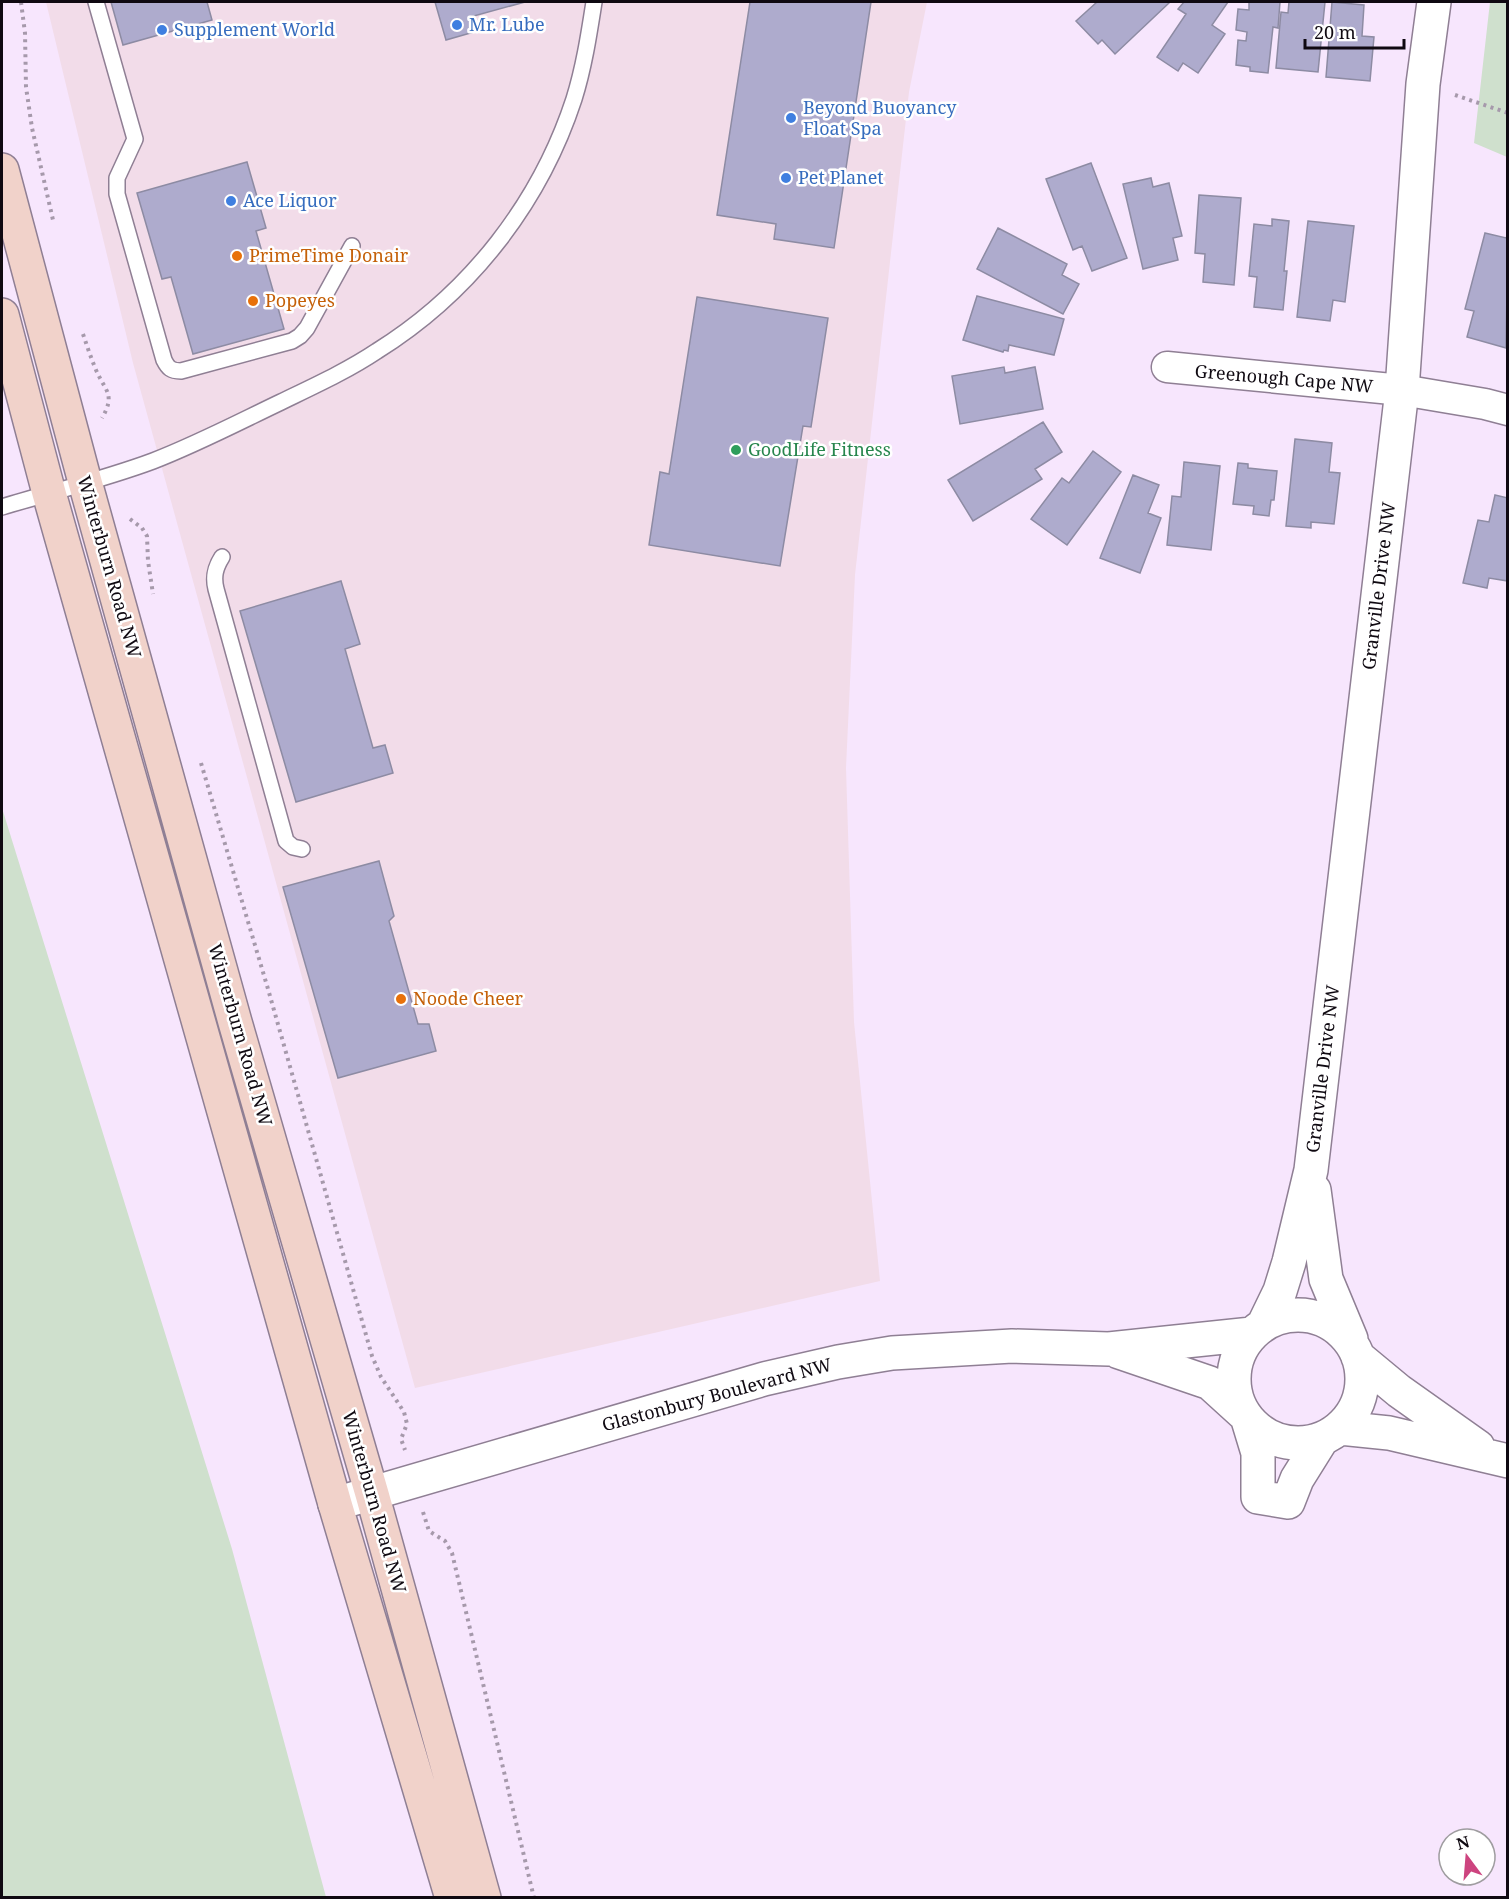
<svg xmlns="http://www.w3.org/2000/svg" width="1509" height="1899" font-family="'Noto Serif',serif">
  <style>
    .commercial { fill: #f2dce9 }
    .green { fill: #cfe0cd }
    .building { fill: #aeabcd; stroke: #8d8ba3; stroke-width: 1.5 }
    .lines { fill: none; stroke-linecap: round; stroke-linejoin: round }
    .service-casing { stroke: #8f7f94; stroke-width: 18 }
    .minor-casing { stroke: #8f7f94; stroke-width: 33 }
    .tertiary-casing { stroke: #8f7f94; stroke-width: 36 }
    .secondary-casing { stroke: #8f7f94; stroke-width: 36 }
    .path { stroke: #a699ab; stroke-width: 4; stroke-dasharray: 3 4.5; stroke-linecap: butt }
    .service { stroke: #fff; stroke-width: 15 }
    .minor { stroke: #fff; stroke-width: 30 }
    .tertiary { stroke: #fff; stroke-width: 33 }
    .secondary { stroke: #f1d2ca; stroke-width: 33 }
    .shop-dot { fill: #3f7fe0; stroke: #fff; stroke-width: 2 }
    .food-dot { fill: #e8710a; stroke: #fff; stroke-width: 2 }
    .leisure-dot { fill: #2e9e5b; stroke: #fff; stroke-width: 2 }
    .labels { text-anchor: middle; stroke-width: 5; stroke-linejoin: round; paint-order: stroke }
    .shop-label { font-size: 18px; fill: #366cbe; stroke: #fff; text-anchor: start }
    .food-label { font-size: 18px; fill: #c56008; stroke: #fff; text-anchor: start }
    .street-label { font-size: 18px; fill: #0f0911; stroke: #fff }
    .leisure-label { font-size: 18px; fill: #27864d; stroke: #fff; text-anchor: start }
  </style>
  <rect width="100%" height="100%" fill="#f7e6fd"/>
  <!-- commercial -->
  <path class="commercial" d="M46 2H927L909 92 855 575 846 768 854 1022 880 1281 415 1388 133 363Z"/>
  <!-- green -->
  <path class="green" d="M1490 2H1507V157L1474 143Z
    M2 808 232 1549 326 1897H2Z"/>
  <!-- building -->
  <path class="building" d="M111 2H207L212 20 123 45Z
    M435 2H525L470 17 474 32 446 40Z
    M750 2H871L834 248 774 239 776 224 717 215Z
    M1097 2H1170L1115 54 1102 40 1098 44 1076 21Z
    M1184 2H1228L1212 25 1225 34 1198 73 1183 63 1178 71 1157 57 1186 14 1178 9Z
    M1249 2H1280L1278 28 1273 27 1268 73 1250 71V67L1236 65 1238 40 1246 41 1247 32 1236 30 1238 9 1249 10Z
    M1289 2H1325L1318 72 1276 68 1281 12 1288 13Z
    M1332 2 1364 5 1362 36 1374 37 1370 81 1326 77Z
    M247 162 266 228 256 231 284 329 193 354 171 277 162 279 137 193Z
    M1091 163 1127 258 1092 271 1082 246 1073 250 1046 179Z
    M1151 178 1153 187 1169 183 1182 236 1173 238 1178 260 1143 269 1123 184Z
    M1199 195 1241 198 1234 285 1203 282 1205 254 1195 253Z
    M1272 219 1289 221 1284 271H1287L1283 310 1254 307 1257 277 1249 276 1254 224 1272 226Z
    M1308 221 1354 226 1345 302 1333 300 1330 321 1297 317Z
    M998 228 1067 264 1062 275 1079 284 1063 314 977 269Z
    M1485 233 1506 238 1508 234 1506 348 1467 337 1474 311 1465 309Z
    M977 296 1064 319 1054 355 1009 345 1008 351 1004 350 1003 352 963 340Z
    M697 297 828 318 811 427 803 426 780 566 649 545 660 472 669 474Z
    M1004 367 1005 373 1035 367 1043 409 960 424 952 376Z
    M1043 422 1062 452 1035 469 1042 479 973 521 948 480Z
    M1295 439 1332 443 1329 472 1340 473 1334 524 1311 522V528L1286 526Z
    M1093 451 1121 472 1067 545 1031 519 1062 478 1069 483Z
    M1184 462 1220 466 1211 550 1167 545 1172 496 1181 497Z
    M1238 463 1248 464V468L1277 471 1274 500H1271L1269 516 1253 514 1254 506 1233 504Z
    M1133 475 1159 485 1148 513 1161 518 1140 573 1100 558Z
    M1495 495 1508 498V581L1489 578 1487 588 1463 583 1478 520 1489 522Z
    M341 581 360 644 345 649 373 748 385 745 393 773 296 802 240 611Z
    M379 861 394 916 389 921 418 1024H429L436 1051 338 1078 283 887Z"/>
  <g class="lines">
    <!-- service casing -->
    <g class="service-casing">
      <path id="service" d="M96 2 135 139 117 178V194L164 360C168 368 171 371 181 371L292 341 300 336 307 328 352 246
        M2 507C51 492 105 479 153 461 197 444 239 422 281 402 314 386 347 371 377 351 470 293 540 203 574 99 584 67 589 34 594 2
        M222 557C215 568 213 577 216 589L286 841 293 847 302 849"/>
    </g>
    <!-- minor casing -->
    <g class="minor-casing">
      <path id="minor" d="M1167 367 1402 390 1485 404 1508 410"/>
    </g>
    <!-- tertiary casing -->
    <g class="tertiary-casing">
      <path id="tertiary" d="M1314 1190 1326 1279 1351 1339
        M1234 1379a64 64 0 1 1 128 0a64 64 0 1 1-128 0Z
        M1264 1324 1280 1291 1289 1262 1311 1170 1402 390 1423 84 1434 2
        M1119 1352 1210 1383 1243 1413
        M1358 1357 1399 1391 1478 1447
        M1248 1420 1258 1453V1497L1288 1502 1297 1479 1322 1439
        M1340 1428 1389 1433 1508 1461
        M335 1504 764 1379 838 1362 892 1353 1012 1346 1109 1349 1252 1334"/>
    </g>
    <!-- secondary casing -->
    <g class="secondary-casing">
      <path id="secondary" d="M2 170 85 482 235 1022 372 1494 484 1898
        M2 315 49 493 335 1504 452 1898"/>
    </g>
    <!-- path -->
    <path class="path" d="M21 2 25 33 26 87 32 128 53 220
      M1455 95 1508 113
      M83 334C87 346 91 358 96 370 105 391 116 394 102 418
      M130 519 142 528 147 536 148 561 153 594
      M201 763 268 989 372 1356 381 1377 404 1412 407 1424 401 1439 405 1450
      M423 1512 429 1531 445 1541 452 1553 534 1898"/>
    <!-- service -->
    <use href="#service" class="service"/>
    <!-- minor -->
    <use href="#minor" class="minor"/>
    <!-- tertiary -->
    <use href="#tertiary" class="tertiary"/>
    <!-- secondary -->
    <use href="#secondary" class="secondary"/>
  </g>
  <!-- markers -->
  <g class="shop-dot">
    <circle cx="457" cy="25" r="6"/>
    <circle cx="162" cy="30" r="6"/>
    <circle cx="791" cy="118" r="6"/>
    <circle cx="786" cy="178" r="6"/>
    <circle cx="231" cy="201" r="6"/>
  </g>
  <g class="food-dot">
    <circle cx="237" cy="256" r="6"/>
    <circle cx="253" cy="301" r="6"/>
    <circle cx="401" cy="999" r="6"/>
  </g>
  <circle class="leisure-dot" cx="736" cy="450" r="6"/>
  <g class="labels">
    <!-- shop labels -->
    <g class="shop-label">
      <text x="469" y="31">Mr. Lube</text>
      <text x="174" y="36">Supplement World</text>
      <text x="803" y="114">Beyond Buoyancy<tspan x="803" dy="21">Float Spa</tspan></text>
      <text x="798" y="184">Pet Planet</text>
      <text x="243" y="207">Ace Liquor</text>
    </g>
    <!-- food labels -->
    <g class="food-label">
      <text x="249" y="262">PrimeTime Donair</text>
      <text x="265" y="307">Popeyes</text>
      <text x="413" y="1005">Noode Cheer</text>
    </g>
    <!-- street labels -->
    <g class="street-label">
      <text transform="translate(1284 379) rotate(5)" y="6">Greenough Cape NW</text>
      <text transform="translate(109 567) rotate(74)" y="6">Winterburn Road NW</text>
      <text transform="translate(1379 586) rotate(-83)" y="6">Granville Drive NW</text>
      <text transform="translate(240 1035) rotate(74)" y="6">Winterburn Road NW</text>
      <text transform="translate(1323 1069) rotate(-83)" y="6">Granville Drive NW</text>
      <text transform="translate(717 1395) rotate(-15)" y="6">Glastonbury Boulevard NW</text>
      <text transform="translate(374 1502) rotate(74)" y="6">Winterburn Road NW</text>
    </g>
    <!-- leisure labels -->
    <g class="leisure-label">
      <text x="748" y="456">GoodLife Fitness</text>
    </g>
  </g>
  <!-- border -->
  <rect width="1509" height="1899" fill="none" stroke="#0f0911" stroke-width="6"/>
  <!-- north arrow -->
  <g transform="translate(1467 1857) rotate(344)"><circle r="28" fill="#ffffff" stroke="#9f9da0" stroke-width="1.5"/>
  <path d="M0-4.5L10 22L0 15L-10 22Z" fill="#cd447f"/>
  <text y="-9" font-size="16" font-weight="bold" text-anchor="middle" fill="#0f0911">N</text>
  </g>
  <!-- scale -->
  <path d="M1305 39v9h99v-9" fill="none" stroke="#0f0911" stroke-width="3"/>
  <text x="1314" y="39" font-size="18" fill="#0f0911" stroke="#ffffff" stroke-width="4.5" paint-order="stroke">20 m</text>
</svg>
